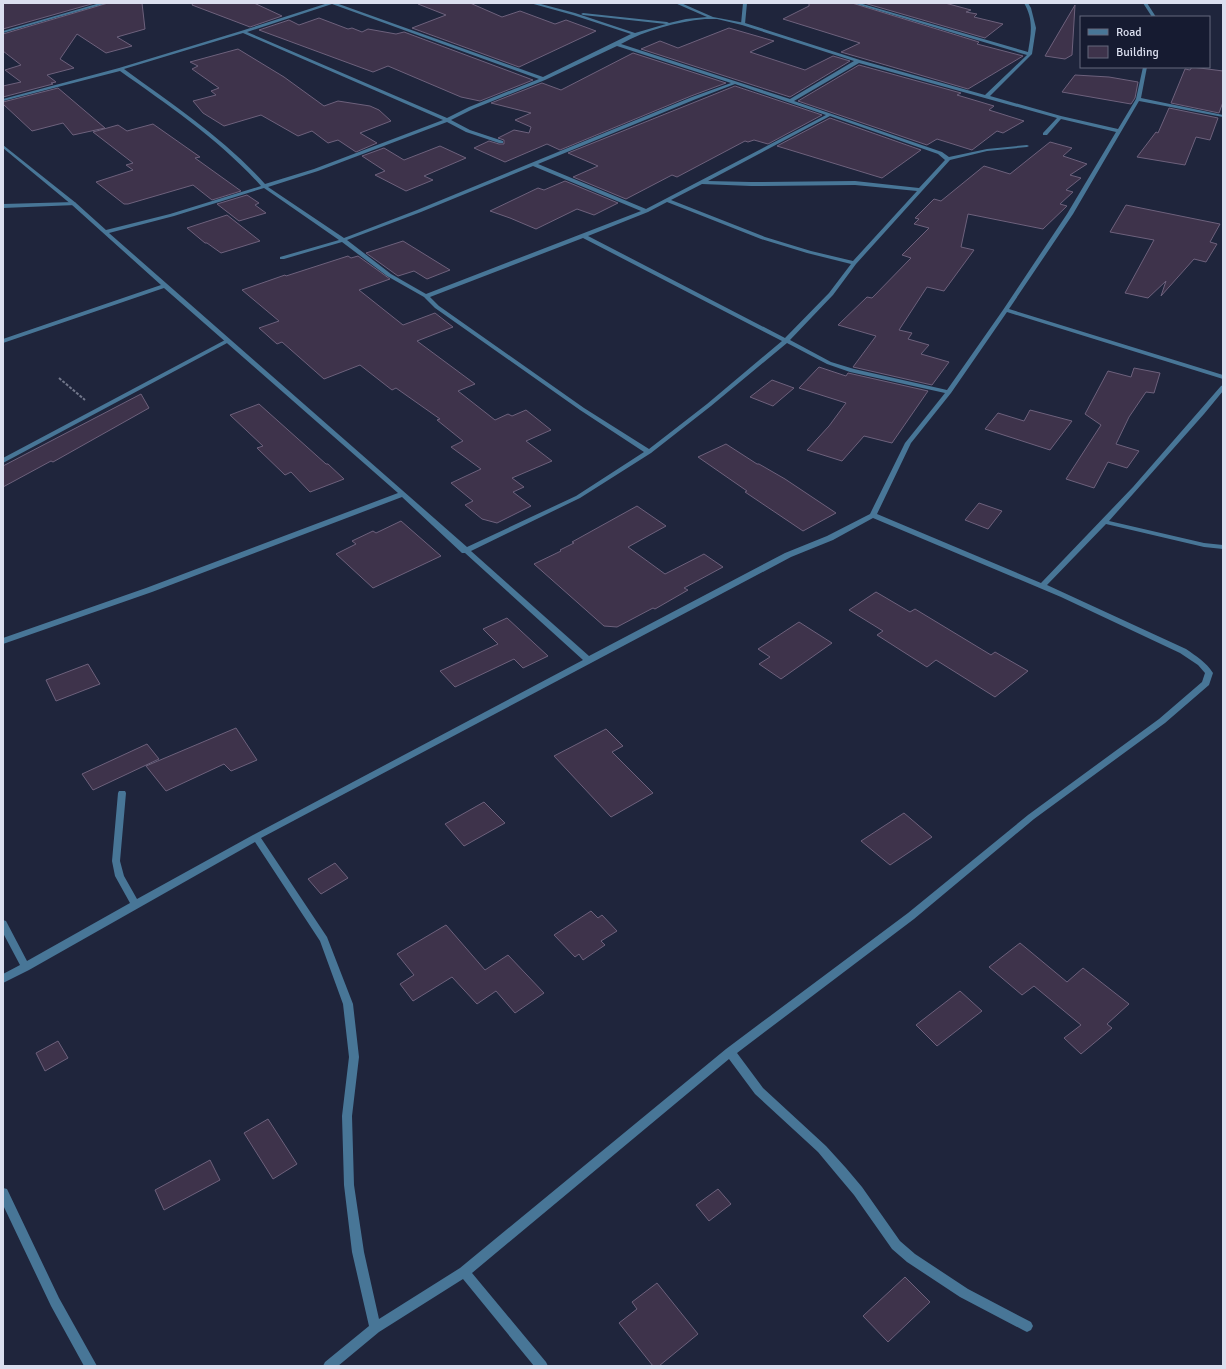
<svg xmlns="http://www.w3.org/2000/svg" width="1226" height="1369" font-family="Signika,sans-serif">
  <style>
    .building { fill: #3e334b; stroke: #6d617c }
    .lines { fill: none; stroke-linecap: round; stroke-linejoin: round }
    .path { stroke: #71768a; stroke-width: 2; stroke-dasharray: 3 1.5; stroke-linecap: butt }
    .service { fill: #487697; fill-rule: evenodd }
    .minor { fill: #487697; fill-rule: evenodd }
    .tertiary { fill: #487697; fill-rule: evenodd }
  </style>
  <rect width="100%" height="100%" fill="#1f253c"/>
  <!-- building -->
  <path class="building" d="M3 3H95L3 29Z
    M108 3H142L145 29 117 37 132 46 106 53 77 34 60 59 74 68 47 75 56 82 51 83 53 84 3 97V86L21 82 5 70 21 65 3 51V34Z
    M193 3H254L282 16 250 27 192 5Z
    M419 3H470L502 17 520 11 555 24 566 20 596 31 519 67 412 28 446 15 418 4Z
    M809 3H852L979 42 977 44 1023 56 968 89 841 52 860 43 783 19 809 6Z
    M864 3H945L971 10 966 12 977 14 974 17 1003 24 985 38Z
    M1075 5 1072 55 1065 59 1045 56Z
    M319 18 348 29 352 28 362 32 368 29 396 34 404 32 533 80 480 101 461 97 388 66 373 72 259 30 289 20 299 25Z
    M729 28 774 41 750 52 805 70 833 56 850 61 790 97 641 49 660 41 678 48Z
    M238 49 284 77 324 106 338 101 370 106 379 110 391 121 360 133 377 143 356 152 338 140 328 143 312 131 298 136 261 115 224 126 203 113 193 101 216 95 211 91 219 88 192 69 198 66 190 62Z
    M633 53 726 83 691 96 560 150 547 144 505 162 474 148 489 141 499 144H504V140L498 138 514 130 529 133 531 127 515 120 531 113 491 103 542 83 561 90Z
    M859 65 961 93 957 95 994 106 989 110 1024 121 1003 133 997 131 972 150 937 139 927 145 798 101Z
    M1192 67 1223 71V102L1219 113 1171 103 1185 69 1190 70Z
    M1075 75 1109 77 1138 82 1135 98 1131 104 1062 92Z
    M735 86 822 115 768 144 754 140 748 142 745 141 677 177 672 175 626 199 573 177 598 166 568 153Z
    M58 88 105 128 73 135 63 123 32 131 3 104V102Z
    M1169 108 1218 118 1210 140 1196 137 1185 165 1137 157 1156 132 1158 133Z
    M830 118 921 150 882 178 777 146Z
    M153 124 200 157 195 158 241 191 212 200 193 185 128 204H124L96 182 133 170 126 165 133 163 93 132 118 125 127 131Z
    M1050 142 1072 148 1063 156 1087 164 1070 175 1081 178 1066 190 1073 192 1060 204 1067 206 1043 229 968 214 961 247 974 250 944 291 927 287 899 330 912 333 908 339 929 345 921 354 949 362 932 385 853 367 876 336 838 325 867 297 872 298 911 258 902 255 929 228 914 224 919 219 915 218 934 199 941 201 984 166 1010 174Z
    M440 146 466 158 424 176 433 180 406 191 375 175 385 171 362 156 384 148 404 160Z
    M565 181 618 203 594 215 577 209 536 229 510 218 490 211 538 188 544 190Z
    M247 195 259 203 255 205 266 213 239 221 217 204Z
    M1126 205 1220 224 1210 242 1217 244 1206 262 1194 259 1161 296 1166 281 1148 298 1125 293 1154 240 1110 232Z
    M227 215 260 241 221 253 207 243H205L187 228Z
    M403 241 450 270 427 279 414 271 398 276 366 253Z
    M348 256 351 258 358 256 390 279 359 290 403 325 435 313 453 327 417 341 475 384 458 391 495 420 508 414 512 416 526 410 551 430 526 441 552 461 512 478 524 487 513 492 531 506 497 523 482 519 465 505 473 501 451 483 481 469 451 447 463 441 437 420 440 419 396 388 392 390 360 365 324 379 282 342 277 344 259 328 279 321 242 290 285 275 286 276Z
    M819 367 846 376 848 373 928 391 892 443 864 436 842 461 807 450 829 426 846 403 799 388Z
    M1134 368 1160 373 1154 393 1146 392 1129 417 1116 444 1139 451 1127 468 1108 462 1094 488 1066 479 1101 425 1085 414 1108 371 1131 377Z
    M772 380 794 388 773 406 750 397Z
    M141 394 149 408 53 462 51 461 3 487V466Z
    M259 404 326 464H328L344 479 310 492 291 472 285 475 257 448 263 446 230 415Z
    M1030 410 1072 421 1050 450 985 429 998 413 1024 421Z
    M726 444 757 464H759L785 479 836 513 803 531 745 492 747 491 698 457Z
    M979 503 1002 511 988 529 965 520Z
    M637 506 666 526 628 547 665 574 704 554 723 567 684 588 688 590 655 609 653 608 617 627 604 626 534 564 561 551 560 550 574 543 572 542Z
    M401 521 441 556 373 588 336 554 356 544 352 541 373 531 376 533Z
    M876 592 910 612 915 609 991 655 995 652 1028 671 995 697 936 660 927 667 877 635 883 631 849 610Z
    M507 618 548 656 523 668 514 659 455 687 440 671 498 644 483 629Z
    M799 622 832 643 781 679 759 664 770 657 758 649Z
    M88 664 100 684 56 701 46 680Z
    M236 728 257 760 231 771 224 764 166 791 146 766Z
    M606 729 623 746 612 752 653 793 611 817 554 756Z
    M147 744 159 759 93 790 82 774Z
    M484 802 505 823 464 846 445 824Z
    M904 813 932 837 890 865 861 841Z
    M335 863 348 878 321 894 308 879Z
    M591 911 598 918 602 915 617 931 601 941 605 945 583 960 579 954 575 957 554 935Z
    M446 925 485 970 508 955 544 993 515 1013 496 991 477 1004 452 977 413 1001 400 984 414 975 397 954Z
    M1020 943 1067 982 1083 968 1129 1004 1107 1024 1112 1028 1081 1054 1064 1038 1081 1025 1034 986 1022 995 989 967Z
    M960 991 982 1011 937 1046 916 1025Z
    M58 1041 68 1058 45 1071 36 1053Z
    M268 1119 297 1164 273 1179 244 1133Z
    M210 1160 220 1180 164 1210 155 1190Z
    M718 1189 731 1204 709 1221 696 1205Z
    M905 1277 930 1302 888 1342 863 1316Z
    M657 1283 698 1334 659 1366H653L619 1323 637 1309 632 1302Z"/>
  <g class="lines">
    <!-- path -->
    <path class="path" d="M59 378 85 400"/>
    <!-- service -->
    <path class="service" d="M743 3H747L745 24 743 25 741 24Z
      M74 202 76 203V205L3 208V204Z
      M227 339 230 341 229 342 3 463V458Z"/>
    <!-- minor -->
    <path class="minor" d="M328 3H336L543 77 631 34 573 15 530 3H537L575 13 635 33 666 24 583 15 581 14 583 13 667 22 669 23 686 19 707 17 675 3H681L713 17 745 23 860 60 985 95 1027 55 853 3H859L1028 52C1031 34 1034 20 1024 3H1028L1031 8 1036 28 1032 54 990 96 1061 116 1118 129 1136 99 1143 67H1147L1141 98 1223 115V117L1139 101 1073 214 1009 309 1223 375V379L1007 312 951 393 911 443 877 514 1041 583 1133 487 1221 386 1223 385V391L1204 414 1109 521 1204 543 1223 545V549L1204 547 1106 524 1047 585 1186 649C1196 656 1206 662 1213 673L1209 685 1165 723 1034 819 914 919 737 1053 763 1088 826 1146 846 1168 862 1187 900 1241 915 1254 968 1289 1031 1322 1033 1326 1031 1330 1027 1332 1023 1330 960 1297 907 1262 892 1249 854 1195 838 1176 818 1152 755 1094 729 1059 472 1273 546 1362 548 1366H534L463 1279 379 1332 338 1366H323L325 1362 369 1326 352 1252 344 1185 342 1116 349 1057 343 1004 320 941 255 842 29 970 3 983V974L20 965 3 933V920L6 921 27 961 130 903 115 876 112 861 118 793 119 791H125L126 793 120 861 124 876 137 899 253 835 583 660 465 553H462L402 497 152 592 3 644V638L146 588 398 493 164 288 3 343V339L161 285 72 205 3 148V145L76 203 106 230 170 214 261 186C221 141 168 105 120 71L3 101V99L119 68 241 31ZM332 4 539 79 469 107 447 118 247 32ZM705 19H717L742 25 854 61 790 99 621 44C646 30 676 22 705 19ZM243 33 443 120 314 169 265 184C225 139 173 105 124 69ZM617 46 731 83 692 97 417 210 344 238 268 187 318 171 447 122 466 132 499 143H503V141L470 130 451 120 473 109 545 80ZM859 63 1057 118 1043 133V135H1047L1061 119 1116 132 1067 214 1003 310 947 390 854 369 831 362 790 340 833 295 856 264 950 160 987 151 1027 147 1029 146 1027 145 987 149 949 157 942 152 794 101ZM735 84 826 115 646 209 538 164 696 99ZM830 116 938 154 945 160 919 188 855 181 751 182 708 181ZM533 166 641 211 426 294 391 274 347 240 421 212ZM702 184 751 186 855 185 917 191 853 261 811 251 765 237 671 200ZM264 188 339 240 280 257V259H284L342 242 387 276 424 297 435 308 580 410 644 452 576 496 467 547 109 233 174 216ZM667 202 761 239 807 253 851 264 829 293 785 338 588 236 648 212ZM583 238 782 341 707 404 649 449 584 408 439 306 430 297ZM787 343 827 364 850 372 945 393 905 443 870 514 827 536 785 553 589 656 471 551 580 498 651 453 711 406ZM873 518 1061 597 1180 653 1198 665 1205 673 1202 682 1159 719 1028 815 908 913 726 1049 460 1268 379 1319 364 1252 354 1185 352 1116 359 1057 353 1004 327 937 261 838 791 557 833 540Z
      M1143 3H1147L1156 17H1152Z
      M3 1188 7 1189 59 1298 97 1366H84L51 1306 3 1205Z"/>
    <!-- tertiary -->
    <path class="tertiary" d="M100 3H107L3 33V31Z"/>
  </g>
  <!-- border -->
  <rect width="1226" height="1369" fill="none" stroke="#dbdfef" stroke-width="8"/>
  <!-- legend -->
  <rect x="1080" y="16" width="130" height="52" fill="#161b31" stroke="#65697d"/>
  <rect x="1088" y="29" width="20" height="6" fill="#487697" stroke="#65697d"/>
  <text x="1116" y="36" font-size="12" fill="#dbdfef">Road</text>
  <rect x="1088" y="46" width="20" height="12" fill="#3e334b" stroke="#65697d"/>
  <text x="1116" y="56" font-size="12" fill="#dbdfef">Building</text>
</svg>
